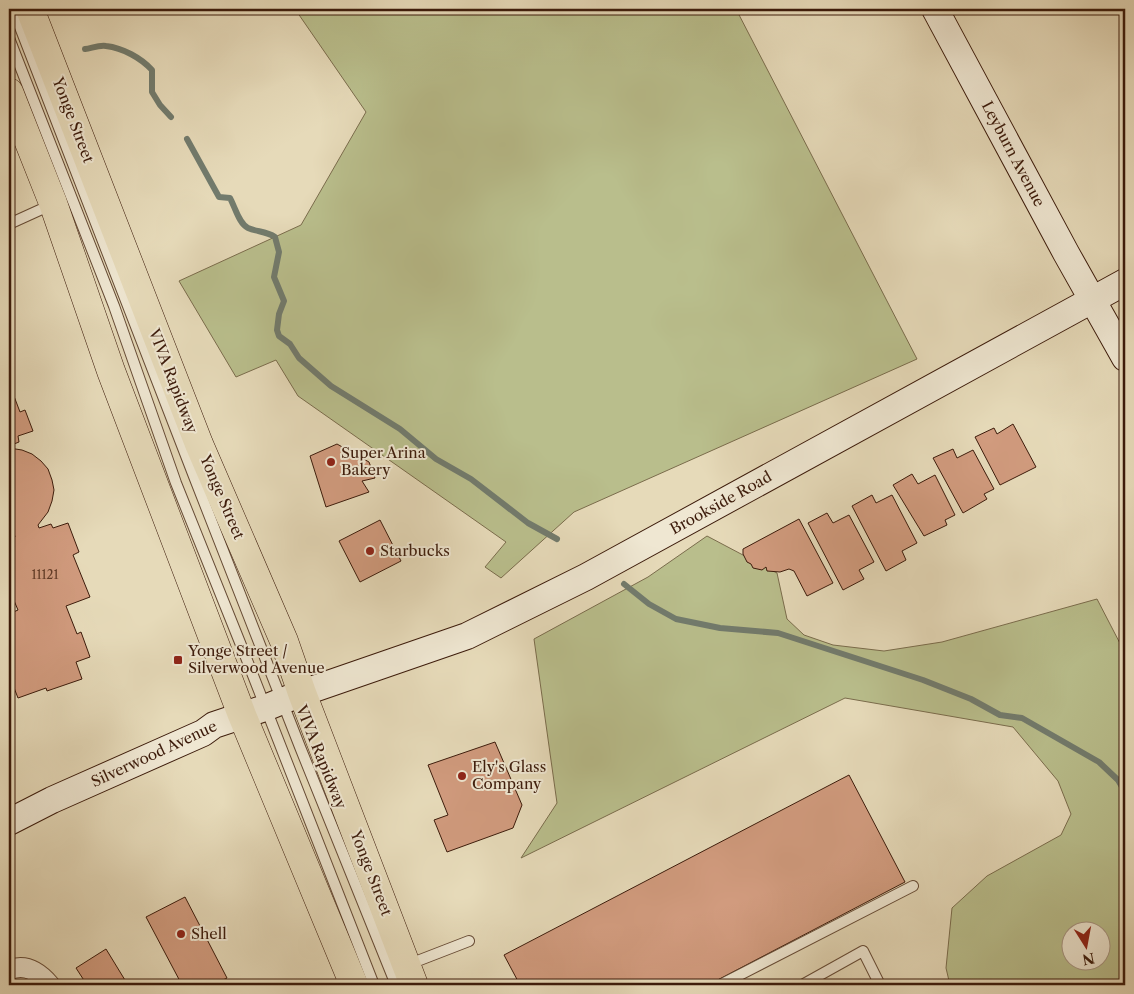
<svg xmlns="http://www.w3.org/2000/svg" width="1134" height="994" font-family="'Libre Caslon Text',serif">
  <style>
    .green { fill: #b9be8c; stroke: #7a6c4c; fill-rule: evenodd }
    .lines { fill: none; stroke-linecap: round; stroke-linejoin: round }
    .stream { stroke: #727b6d; stroke-width: 6 }
    .building { fill: #d19b7e; stroke: #3c1b0b }
    .lane-casing { stroke: #664b36; stroke-width: 12 }
    .street-casing { stroke: #664b36; stroke-width: 21 }
    .secondary-casing { stroke: #3c1b0b; stroke-width: 28 }
    .primary-casing { stroke: #3c1b0b; stroke-width: 29 }
    .lane { stroke: #efe7d2; stroke-width: 10 }
    .street { stroke: #efe7d2; stroke-width: 19 }
    .secondary { stroke: #efe7d2; stroke-width: 26 }
    .primary { stroke: #e6dab9; stroke-width: 28 }
    .poi-dot { fill: #8f2418; stroke: #efe7d2; stroke-width: 2 }
    .labels { text-anchor: middle; stroke-width: 4; stroke-linejoin: round; paint-order: stroke }
    .number-label { font-size: 12px; fill: #613b28 }
    .street-label { font-size: 15px; fill: #3c1b0b; stroke: #efe7d2 }
    .poi-label { font-size: 15px; fill: #3c1b0b; stroke: #efe7d2; text-anchor: start }
  </style>
  <rect width="100%" height="100%" fill="#e6dab9"/>
  <filter id="stains"><feTurbulence type="fractalNoise" baseFrequency=".004" numOctaves="4"/><feColorMatrix values="0 0 0 0 .2 0 0 0 0 .09 0 0 0 0 .02 0 0 0 .5 -.17"/></filter>
  <radialGradient id="worn" r=".72"><stop offset=".6" stop-color="#630" stop-opacity="0"/><stop offset="1" stop-color="#630" stop-opacity=".3"/></radialGradient>
  <!-- green -->
  <path class="green" d="M295 9H346L347 10 350 9H736L917 359 574 512 501 578 485 567 506 542 298 396 276 360 236 377 179 281 301 225 366 112Z
    M707 536 777 573 787 619 804 635 833 645 884 651 942 642 1097 599 1125 653V985H950L946 968 952 908 987 876 1061 835 1071 814 1058 781 1013 727 845 698 521 858 557 803 534 639 648 577ZM1072 932H1102V962H1072Z"/>
  <g class="lines">
    <!-- stream -->
    <path class="stream" d="M85 49C92 48 99 45 106 46 123 48 141 58 152 70V92L160 105 171 117
      M187 139 219 197 230 198C235 207 239 224 248 228 257 232 266 231 275 237L279 252 274 277 284 301 279 314 277 330 279 336 290 344 299 358 331 386 400 429 436 459 471 479 528 523 557 539
      M624 584 649 604 676 619 720 628 778 633 923 680 971 699 1000 715 1022 718 1099 762 1118 780 1125 792"/>
  </g>
  <!-- building -->
  <path class="building" d="M9 383 20 412 25 410 33 431 18 436 19 442 9 446Z
    M1013 424 1036 467 1000 485 975 437 994 428 997 434Z
    M337 444 369 462 375 478 362 481 369 492 326 507 310 456Z
    M9 448 22 450 32 454 41 461 48 469 52 480 54 490 52 501 48 512 38 525 39 528 51 524 53 528 68 523 79 552 73 555 90 597 66 606 77 634 81 632 90 657 76 662 82 679 47 691 46 688 18 698 9 675V614L18 610 12 596 9 598V539L15 537 14 533H9Z
    M953 449 957 458 973 450 994 489 984 494 987 499 963 513 933 458Z
    M912 474 918 484 935 475 955 515 945 520 947 525 924 536 893 485Z
    M872 495 876 503 892 495 917 543 902 551 906 560 886 571 852 506Z
    M827 513 833 523 849 515 874 562 859 570 864 579 843 590 808 523Z
    M799 519 833 583 807 596 794 571 789 569 780 572 767 571 766 567 762 570 753 568 751 564 747 562 743 554V549Z
    M380 520 401 561 360 582 339 541Z
    M495 742 522 805 513 828 447 852 434 820 448 815 428 765Z
    M849 775 905 882 708 985H520L504 955Z
    M185 897 227 978 213 985H182L146 917Z
    M106 949 128 985H87L76 968Z"/>
  <g class="lines">
    <!-- lane casing -->
    <g class="lane-casing">
      <path id="lane" d="M13 9 195 479 300 747 396 985
        M9 38 114 306 176 483 245 655 374 985
        M9 224 53 204
        M407 965 469 941
        M720 985 913 886
        M802 985 863 951 880 985"/>
    </g>
    <!-- street casing -->
    <g class="street-casing">
      <path id="street" d="M9 970C26 963 39 972 50 985"/>
    </g>
    <!-- secondary casing -->
    <g class="secondary-casing">
      <path id="secondary" d="M935 9 1066 253 1125 358
        M9 822 52 800 203 733 214 725 265 708 302 693 467 636 586 577 1125 282"/>
    </g>
    <!-- primary casing -->
    <g class="primary-casing">
      <path id="primary" d="M30 9 199 444 284 641 302 693 414 985
        M9 92 53 203 111 371 242 715 354 985"/>
    </g>
    <!-- lane -->
    <use href="#lane" class="lane"/>
    <!-- street -->
    <use href="#street" class="street"/>
    <!-- secondary -->
    <use href="#secondary" class="secondary"/>
    <!-- primary -->
    <use href="#primary" class="primary"/>
  </g>
  <!-- markers -->
  <g class="poi-dot">
    <circle cx="331" cy="462" r="5"/>
    <circle cx="370" cy="551" r="5"/>
    <rect x="173" y="655" width="10" height="10" rx="2.5"/>
    <circle cx="462" cy="776" r="5"/>
    <circle cx="181" cy="934" r="5"/>
  </g>
  <g class="labels">
    <!-- number labels -->
    <g class="number-label">
      <text x="45" y="579">11121</text>
    </g>
    <!-- street labels -->
    <g class="street-label">
      <text transform="translate(73 120) rotate(69)" y="5">Yonge Street</text>
      <text transform="translate(1013 154) rotate(62)" y="5">Leyburn Avenue</text>
      <text transform="translate(173 381) rotate(69)" y="5">VIVA Rapidway</text>
      <text transform="translate(222 497) rotate(67)" y="5">Yonge Street</text>
      <text transform="translate(721 503) rotate(-29)" y="5">Brookside Road</text>
      <text transform="translate(154 754) rotate(-25)" y="5">Silverwood Avenue</text>
      <text transform="translate(321 757) rotate(68)" y="5">VIVA Rapidway</text>
      <text transform="translate(371 873) rotate(69)" y="5">Yonge Street</text>
    </g>
    <!-- poi labels -->
    <g class="poi-label">
      <text x="341" y="458">Super Arina<tspan x="341" dy="17">Bakery</tspan></text>
      <text x="380" y="556">Starbucks</text>
      <text x="188" y="656">Yonge Street /<tspan x="188" dy="17">Silverwood Avenue</tspan></text>
      <text x="472" y="772">Ely's Glass<tspan x="472" dy="17">Company</tspan></text>
      <text x="191" y="939">Shell</text>
    </g>
  </g>
  <!-- margin -->
  <rect width="1134" height="994" fill="none" stroke="#e6dab9" stroke-width="30"/>
  <rect x="10" y="10" width="1114" height="974" fill="none" stroke="#3c1b0b" stroke-width="2.5"/>
  <rect x="15" y="15" width="1104" height="964" fill="none" stroke="#3c1b0b"/>
  <!-- north arrow -->
  <g transform="translate(1086 946) rotate(169)"><circle r="24" fill="#efe7d2" stroke="#a79582"/>
  <path d="M0-4L9 19L0 12L-9 19Z" fill="#8f2418"/>
  <text y="-8" font-size="14" font-weight="bold" text-anchor="middle" fill="#3c1b0b">N</text>
  </g>
  <rect width="100%" height="100%" filter="url(#stains)"/>
  <rect width="100%" height="100%" fill="url(#worn)"/>
</svg>
